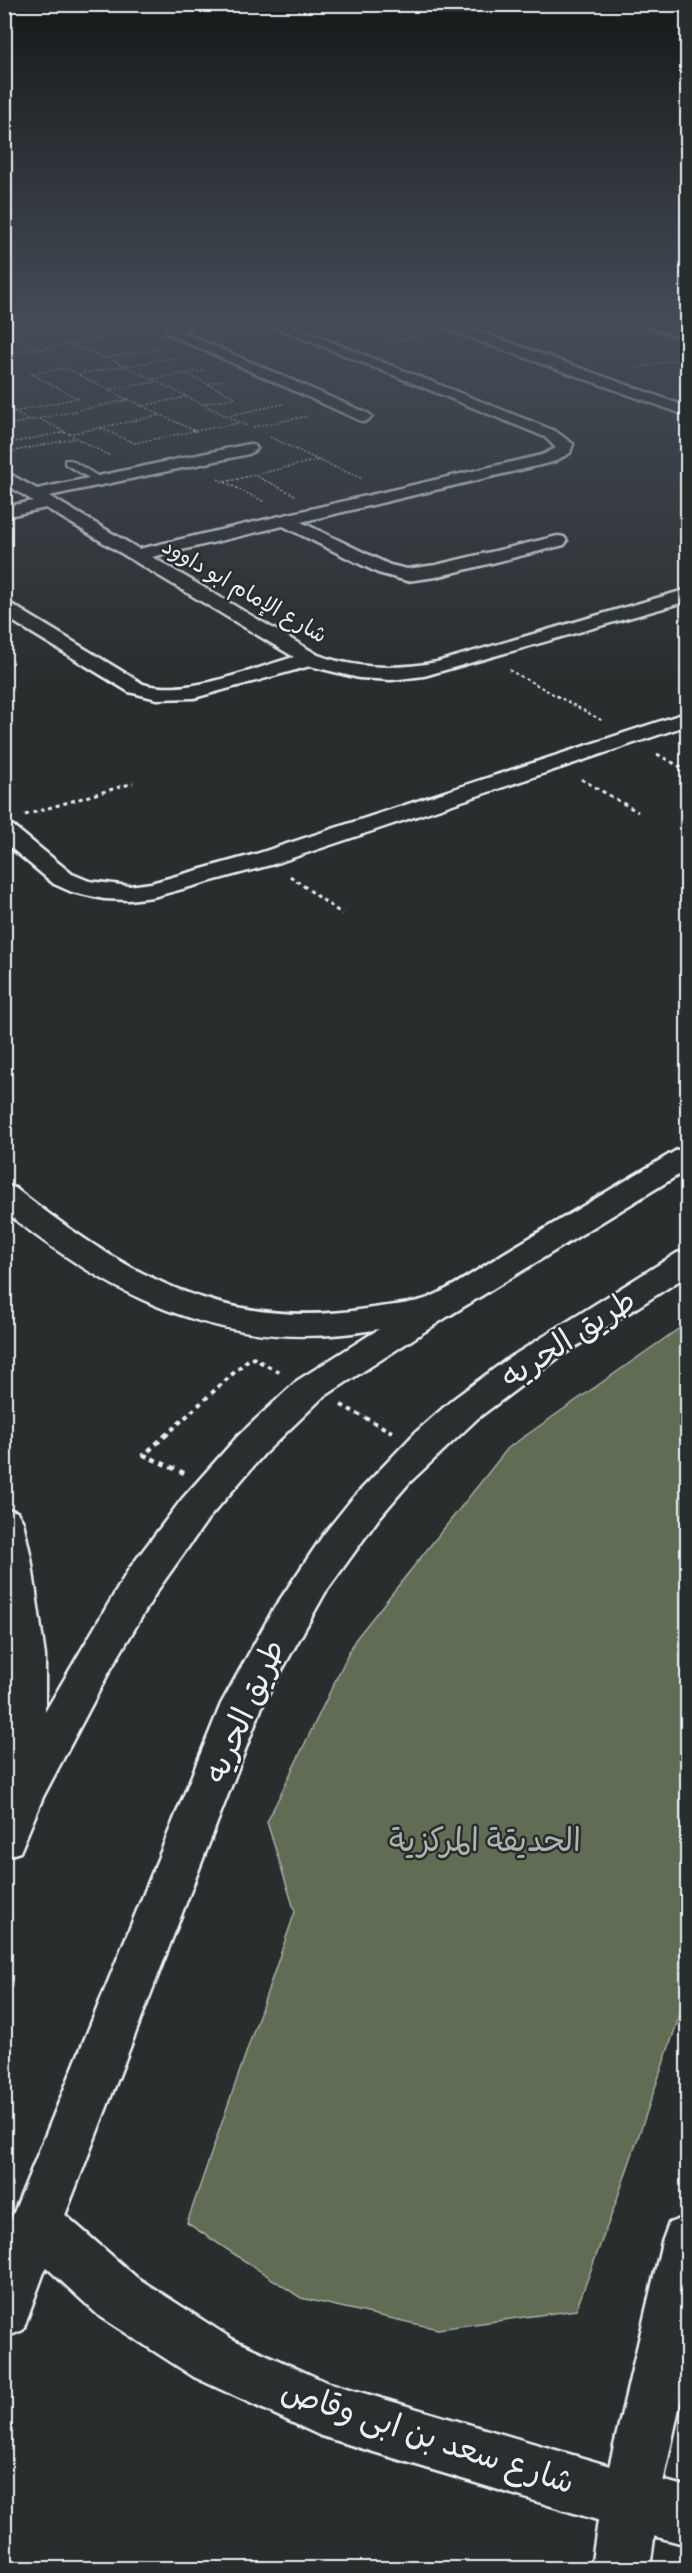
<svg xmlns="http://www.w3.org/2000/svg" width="692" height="2573" font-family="Caveat,'Playpen Sans Arabic',sans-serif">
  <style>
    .green { fill: #616c53; stroke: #a4aea6; stroke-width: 1.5 }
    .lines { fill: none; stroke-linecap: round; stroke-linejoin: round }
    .service-casing { stroke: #e8f1f8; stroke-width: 4 }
    .minor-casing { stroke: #e8f1f8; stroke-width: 5 }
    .tertiary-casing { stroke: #e8f1f8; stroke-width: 5 }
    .secondary-casing { stroke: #e8f1f8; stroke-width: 5 }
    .path-far4 { stroke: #e8f1f8; stroke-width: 1.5; stroke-dasharray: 2 2; stroke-linecap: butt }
    .path-far3 { stroke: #e8f1f8; stroke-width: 2; stroke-dasharray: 3 3; stroke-linecap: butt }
    .path-far2 { stroke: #e8f1f8; stroke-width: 3; stroke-dasharray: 4 4; stroke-linecap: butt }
    .path-far1 { stroke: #e8f1f8; stroke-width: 4; stroke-dasharray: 4.5 4.5; stroke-linecap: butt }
    .path { stroke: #e8f1f8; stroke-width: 4.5; stroke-dasharray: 5 5; stroke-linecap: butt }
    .service { fill: #2a2d2e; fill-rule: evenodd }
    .minor { fill: #2a2d2e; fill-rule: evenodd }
    .tertiary { fill: #2a2d2e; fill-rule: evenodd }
    .secondary { fill: #2a2d2e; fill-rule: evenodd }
    .labels { text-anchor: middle; stroke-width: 5; stroke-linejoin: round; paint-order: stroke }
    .far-street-label { font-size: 22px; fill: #e8f1f8; stroke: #2a2d2e }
    .near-street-label { font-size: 32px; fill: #e8f1f8; stroke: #2a2d2e }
    .near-park-label { font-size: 32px; fill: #abb5ae; stroke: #2a2d2e }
  </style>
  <rect width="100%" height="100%" fill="#2a2d2e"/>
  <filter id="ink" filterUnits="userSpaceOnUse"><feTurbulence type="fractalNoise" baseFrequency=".0167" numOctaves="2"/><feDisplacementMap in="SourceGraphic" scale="12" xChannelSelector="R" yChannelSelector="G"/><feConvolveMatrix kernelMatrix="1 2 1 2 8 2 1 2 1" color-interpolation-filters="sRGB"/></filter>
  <g filter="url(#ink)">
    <!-- green -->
    <path class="green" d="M687 1323V1994L615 2205 576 2310 438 2329 301 2298 187 2223 295 1912 267 1822 355 1640 508 1448Z"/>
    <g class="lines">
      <!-- service casing -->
      <g class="service-casing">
        <path id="service" d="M65 460H71L104 480 96 482 65 464Z"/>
      </g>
      <!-- minor casing -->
      <g class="minor-casing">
        <path id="minor" d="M194 324 180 331 369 414 372 417 364 422 359 420 166 333 169 325Z
          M268 324H287L555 431 573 444 570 453 553 462 301 522 390 565 407 569 436 565 558 536 564 537 567 541 564 545 436 577 407 581 378 573 283 526 152 557 318 655C357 669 396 670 437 662L688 589V601L424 676 391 680 359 678 310 666 194 698 157 699 129 692 4 616V602L11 604 143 684C185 697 252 669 294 657L46 508 4 517V507L33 501 4 483V471L37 489 249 444 255 446 257 449 249 454 49 496 139 549 542 455 556 448 545 437Z
          M646 324H667L688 330V339L648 327Z
          M688 712V725L274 864 153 897 129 900 104 899 72 892 54 884 4 842V823L12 825 72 874 89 881 129 886 151 883 256 854Z
          M688 2216V2367L659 2501 650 2568H591L601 2501 662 2242 669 2223Z"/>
      </g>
      <!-- tertiary casing -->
      <g class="tertiary-casing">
        <path id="tertiary" d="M438 324H458L688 407V416L440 327Z
          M36 2197 54 2205 136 2277 232 2339 326 2382 630 2472 688 2487V2545L630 2530 321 2436 194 2377 98 2315 18 2241 10 2223 18 2205Z"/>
      </g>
      <!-- secondary casing -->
      <g class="secondary-casing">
        <path id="secondary" d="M688 1147V1169L447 1317 322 1398 264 1454 208 1519 157 1591 109 1672 43 1797 20 1852 4 1857V1508L17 1512 23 1522 31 1558 45 1656V1712L129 1569 182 1499 238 1436 298 1380 379 1329C230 1356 118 1302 4 1211V1185L15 1188C124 1273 222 1332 366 1309 384 1306 413 1304 428 1298 453 1288 483 1266 506 1252 563 1218 620 1184 677 1150Z
          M688 1250V1275L558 1358 478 1418 409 1483 379 1518 325 1593 263 1704 62 2223 23 2330 4 2338V2237L221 1704 273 1610 324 1534 352 1499 416 1432 452 1400 506 1360 677 1253Z"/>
      </g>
      <!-- path-far4 -->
      <path class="path-far4" d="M17 339 39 349
        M384 343 424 335
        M72 345 104 358 160 349
        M4 356 122 334 106 327
        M108 358 247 426
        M635 368 688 357
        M79 374 178 357
        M186 374 236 397 203 404
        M154 379 206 370
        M209 383 225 380
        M109 390 155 382
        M128 399 161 415
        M141 406 186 397
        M4 407 30 421
        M226 416 283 404
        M40 419 110 456
        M4 426 128 400 66 368 31 374 78 398 13 412
        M253 427 308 416
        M195 431 239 423
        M69 434 161 415 195 431 134 443 101 428
        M270 437 318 460
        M4 444 65 432
        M5 453 77 438
        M218 479 265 502
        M225 482 254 475
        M295 495 254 475 318 460 363 479"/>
      <!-- path-far3 -->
      <path class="path-far3" d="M509 670 603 721"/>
      <!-- path-far2 -->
      <path class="path-far2" d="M657 754 688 771
        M581 779 638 812
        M25 815 133 783
        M290 876 342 914"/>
      <!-- path-far1 -->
      <path class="path-far1" d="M341 1405 392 1432
        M165 1436 251 1357 281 1373"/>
      <!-- path -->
      <path class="path" d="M167 1434 144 1455 184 1473"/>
      <!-- service -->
      <use href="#service" class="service"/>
      <!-- minor -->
      <use href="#minor" class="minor"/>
      <!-- tertiary -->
      <use href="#tertiary" class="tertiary"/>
      <!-- secondary -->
      <use href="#secondary" class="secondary"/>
    </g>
  </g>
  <!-- sky -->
  <linearGradient id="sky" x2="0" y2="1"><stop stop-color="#171919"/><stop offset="0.47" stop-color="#444c57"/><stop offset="1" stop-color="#444c57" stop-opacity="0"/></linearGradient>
  <rect width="692" height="684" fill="url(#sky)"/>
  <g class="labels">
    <!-- far-street labels -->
    <g class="far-street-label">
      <text transform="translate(245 590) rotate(30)" y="8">شارع الإمام ابو داوود</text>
    </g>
    <!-- near-street labels -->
    <g class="near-street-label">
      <text transform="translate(568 1338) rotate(-33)" y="11">طريق الحريه</text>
      <text transform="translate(244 1711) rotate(-66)" y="11">طريق الحريه</text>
      <text transform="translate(428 2436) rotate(18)" y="11">شارع سعد بن ابى وقاص</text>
    </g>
    <!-- near-park labels -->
    <g class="near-park-label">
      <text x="485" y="1851">الحديقة المركزية</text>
    </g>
  </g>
  <!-- margin -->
  <rect width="692" height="2573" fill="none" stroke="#2a2d2e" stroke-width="24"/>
  <rect x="12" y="12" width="668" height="2549" fill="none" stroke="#e8f1f8" stroke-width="2" filter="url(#ink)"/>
</svg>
